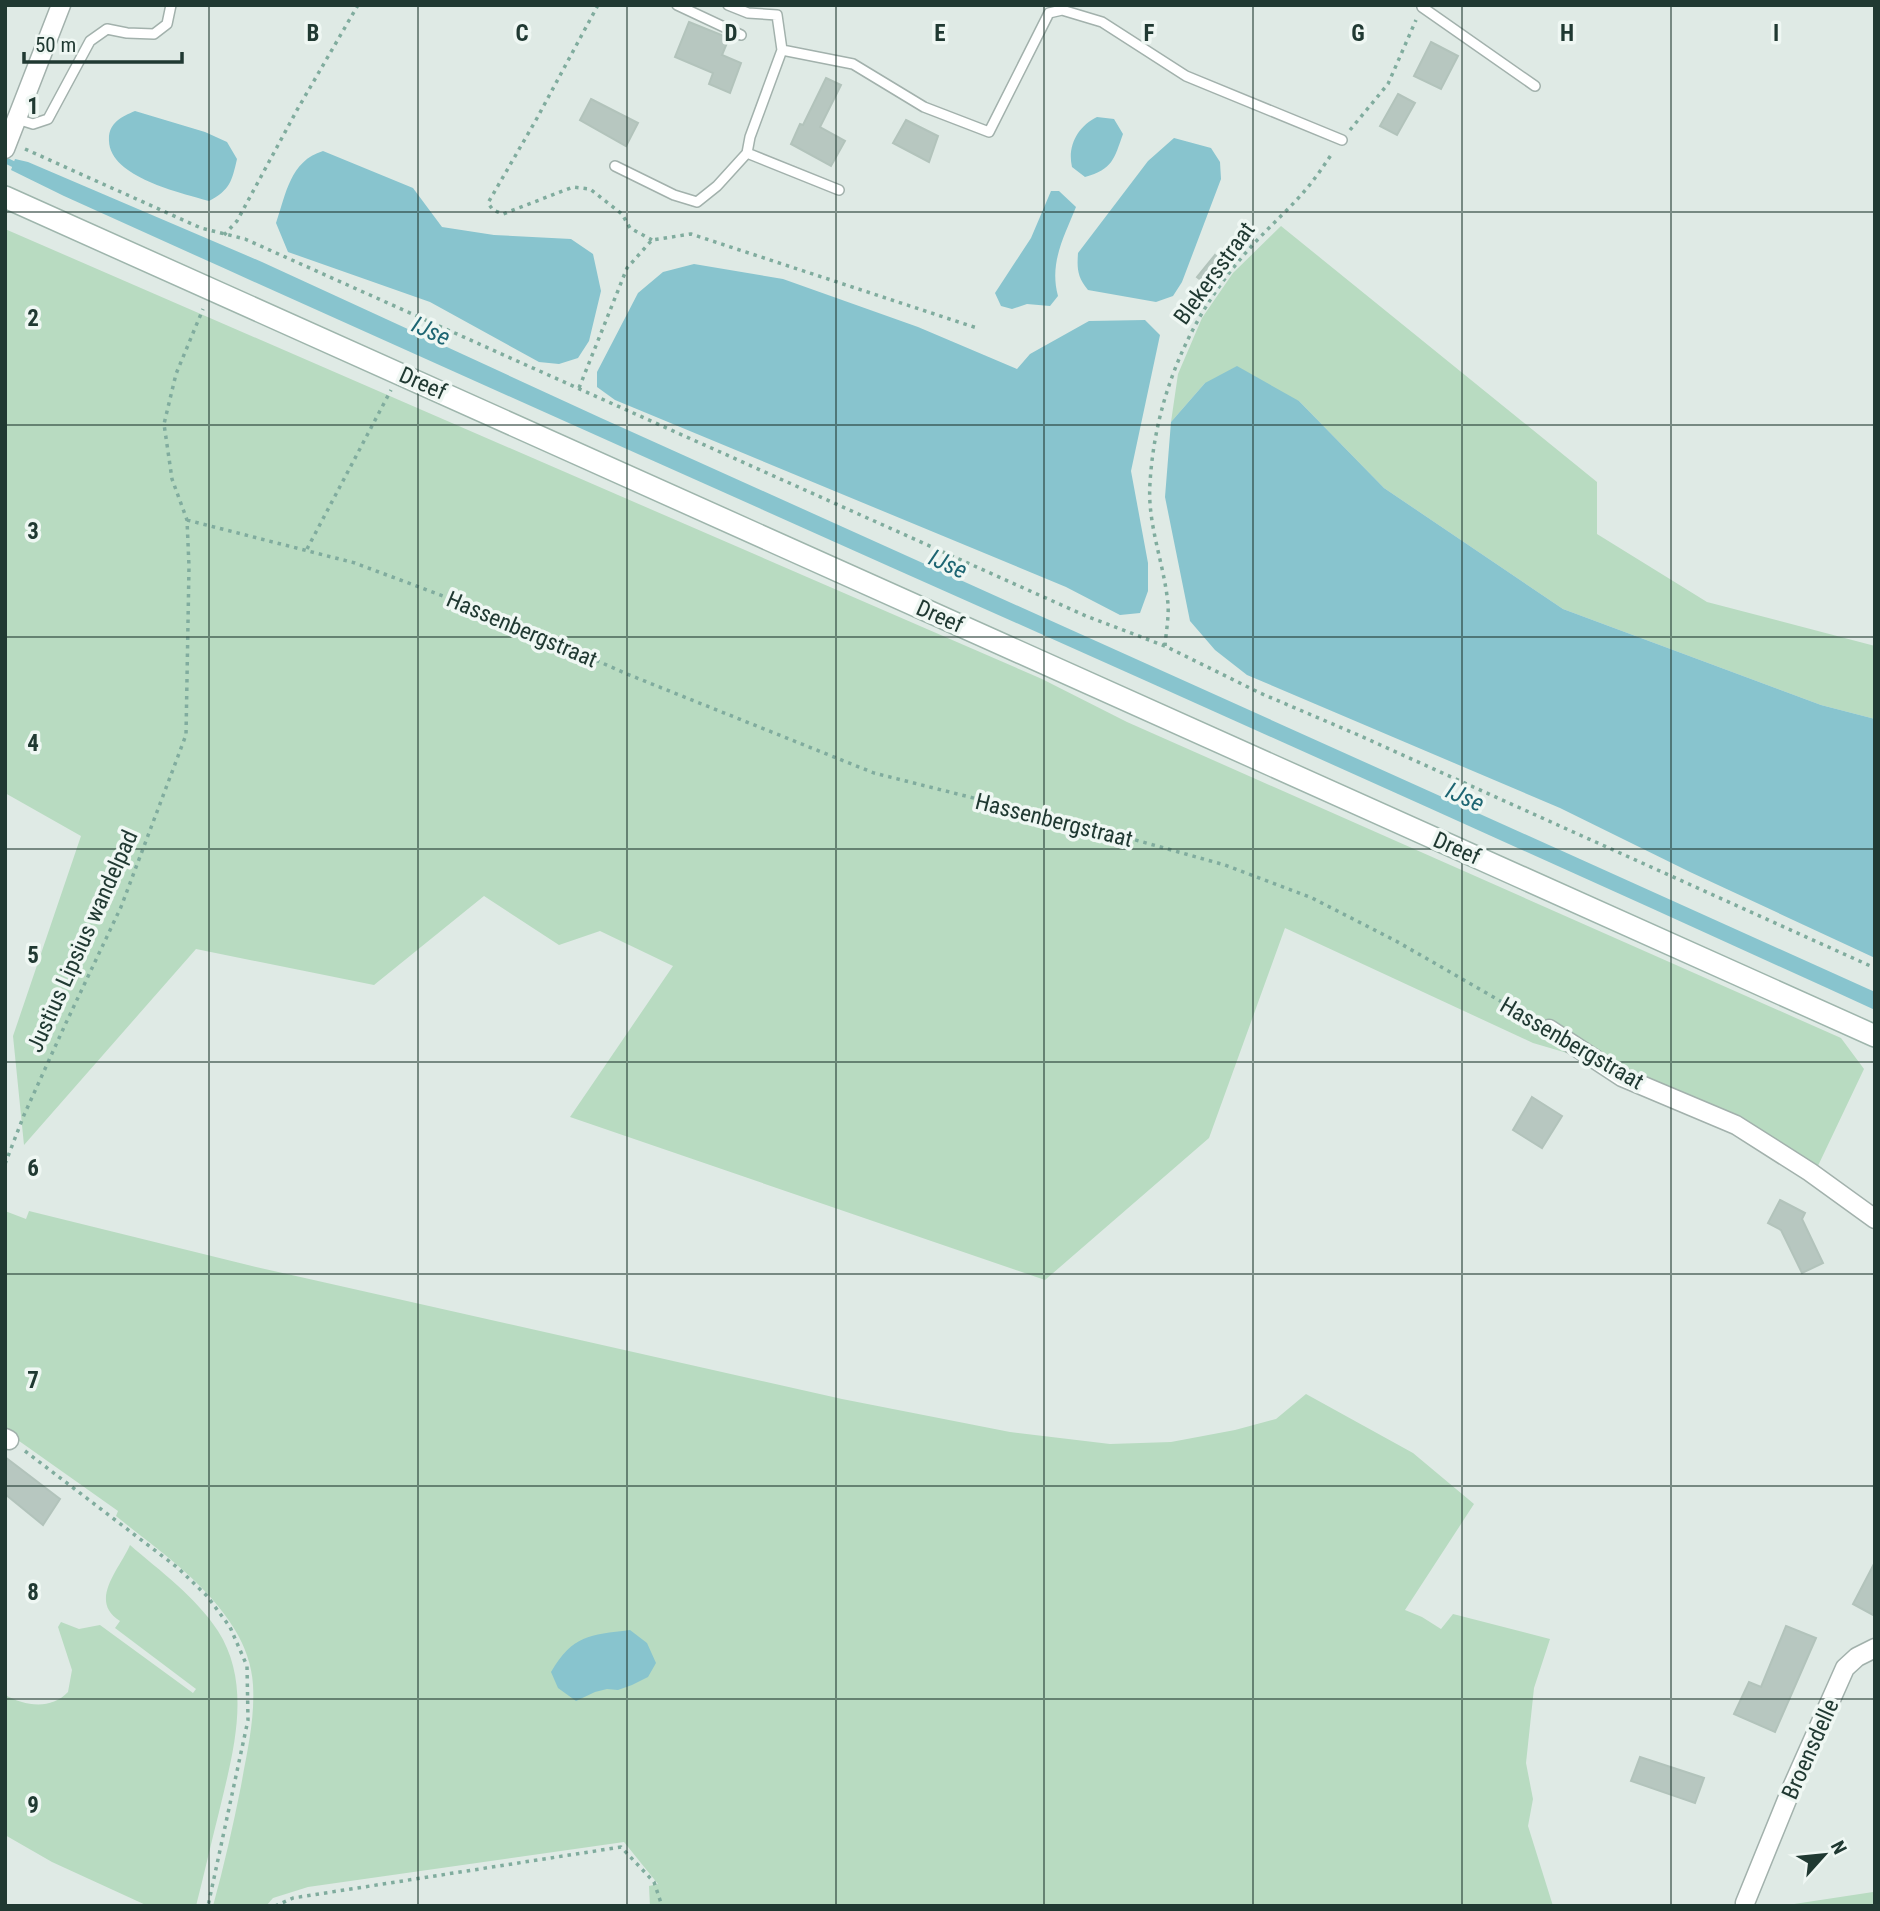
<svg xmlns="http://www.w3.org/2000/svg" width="1880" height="1911" font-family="'Roboto Condensed',sans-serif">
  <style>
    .green { fill: #b8dbc1 }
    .water { fill: #88c4ce }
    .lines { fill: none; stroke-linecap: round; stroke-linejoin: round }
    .stream { stroke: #88c4ce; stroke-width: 6 }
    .building { fill: #b7c7c0; stroke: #b2c3bb; stroke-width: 2 }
    .service-casing { stroke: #a2b1ac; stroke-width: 12 }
    .minor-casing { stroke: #a2b1ac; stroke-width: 21 }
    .secondary-casing { stroke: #9eb5ac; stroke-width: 24 }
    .path { stroke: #80ac9e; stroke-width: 3.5; stroke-dasharray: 3.5 5; stroke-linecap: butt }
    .service { stroke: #fff; stroke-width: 9 }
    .minor { stroke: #fff; stroke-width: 18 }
    .secondary { stroke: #fff; stroke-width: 21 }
    .grid { fill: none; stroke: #203932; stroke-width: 2; stroke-opacity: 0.55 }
    .labels { text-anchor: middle; stroke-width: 7; stroke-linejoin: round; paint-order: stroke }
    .street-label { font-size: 23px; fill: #203932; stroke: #eff7f3 }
    .water-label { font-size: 24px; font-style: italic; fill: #1d6572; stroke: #eff7f3 }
    .grid-label { font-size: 23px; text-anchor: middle; font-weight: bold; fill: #203932; stroke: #eff7f3; stroke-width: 7; stroke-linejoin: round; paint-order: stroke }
  </style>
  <rect width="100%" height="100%" fill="#dfeae5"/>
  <!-- green -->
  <path class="green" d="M1281 226 1597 482V534L1707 602 1875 646V719L1821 705 1563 609 1384 488 1299 401 1205 383 1171 422 1178 374 1202 318 1233 273Z
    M5 229 1042 679 1127 722 1841 1038 1864 1069 1816 1170 1608 1065 1533 1043 1285 928 1209 1138 1045 1280 570 1117 673 966 600 931 559 945 484 896 374 985 196 949 24 1145 13 1036 81 836 5 793Z
    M5 1211 26 1219 29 1211 256 1267 842 1399 1010 1432 1110 1444 1171 1442 1235 1430 1276 1419 1306 1394 1413 1453 1474 1504 1405 1610 1422 1617 1441 1629 1453 1614 1550 1639 1534 1688 1526 1763 1533 1799 1528 1826 1553 1906H650L649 1886 658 1884 624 1842 308 1887 273 1898 266 1906H213C224 1866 233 1826 241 1786 247 1752 255 1720 253 1685 252 1666 245 1646 235 1630 206 1582 159 1551 116 1516L118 1511 5 1431Z
    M130 1545C160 1571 196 1597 218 1631 253 1686 233 1753 219 1812 211 1843 204 1875 196 1906H148L52 1862 5 1835V1695C25 1706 51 1710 68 1692L72 1670 58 1627 61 1622 79 1629 100 1625 193 1693 196 1689 115 1628 120 1621C88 1601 119 1570 130 1545Z
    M1873 1892 1875 1906H1781Z"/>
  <!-- water -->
  <path class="water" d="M135 111 205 132 227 142 237 159C232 181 230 190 209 201 181 193 110 177 109 141 108 123 121 117 135 111Z
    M1097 117 1114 119 1123 134C1114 159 1113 169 1085 177L1072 167C1067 146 1078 126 1097 117Z
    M1174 138 1211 148 1220 162 1221 179 1182 282 1173 296 1156 302 1088 290C1077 277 1077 268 1078 253L1148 161Z
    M323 151 413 188 442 227 494 235 571 239 593 254 601 291 589 341 578 358 559 364 539 362 430 302 288 252 276 223C286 194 290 161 323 151Z
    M15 159 28 162 262 262 601 418 1875 992V1010C1273 735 667 469 64 196L11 170Z
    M1051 191H1059L1076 207C1064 237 1049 263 1058 296L1050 306 1027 304 1012 309 1001 306 995 293 1031 238Z
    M694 264 783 279 918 327 1017 369 1030 354 1089 321 1145 320 1160 335 1131 471 1148 563V591L1140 613 1120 615 1066 587 615 400 597 387V372L638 293 663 272Z
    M1237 366 1299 401 1384 488 1563 609 1821 705 1875 719V958L1690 872 1560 808 1247 675 1215 650 1190 621 1165 497 1171 422 1205 383Z
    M630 1630 647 1643 656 1663 648 1677 632 1685 618 1690 607 1689 595 1692 576 1701 558 1688 551 1672C573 1635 589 1635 630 1630Z"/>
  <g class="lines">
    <!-- stream -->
    <path class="stream" d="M5 160 19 167"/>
  </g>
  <!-- building -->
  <path class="building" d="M689 22 729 38 722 55 741 63 730 93 709 84 713 73 675 57Z
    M1431 42 1458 56 1441 89 1414 76Z
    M826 78 841 85 820 127 845 141 831 166 791 144 800 124 803 125Z
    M1398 94 1415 103 1397 135 1380 126Z
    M591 99 638 123 626 146 580 120Z
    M906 120 938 136 929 162 893 143Z
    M1215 255 1228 265 1210 287 1197 277Z
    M1532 1097 1562 1116 1542 1148 1513 1130Z
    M1780 1200 1805 1213 1802 1219 1823 1263 1802 1273 1781 1230 1768 1223Z
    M5 1457 60 1499 43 1525 5 1494Z
    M1875 1562V1616L1853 1604Z
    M1786 1626 1816 1638 1775 1732 1734 1714 1749 1682 1761 1687Z
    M1640 1757 1704 1778 1695 1803 1631 1781Z"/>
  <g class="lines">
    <!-- service casing -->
    <g class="service-casing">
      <path id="service" d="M677 5 741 35
        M1422 7 1535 86
        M782 50 853 64 924 107 989 132 1049 13 1062 10 1102 22 1186 76 1342 140
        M17 119 33 124 48 119 90 41 107 29 127 33 154 34 167 24 171 5
        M747 153 839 190
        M615 166 674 195 697 202 717 186 747 153 750 137 782 50 777 15 748 13 728 5"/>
    </g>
    <!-- minor casing -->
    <g class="minor-casing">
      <path id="minor" d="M5 149 61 5
        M1549 1029 1622 1077 1736 1125 1810 1172 1875 1219
        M5 1438 9 1440
        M1745 1903 1793 1785 1845 1668 1857 1657 1875 1648"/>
    </g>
    <!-- secondary casing -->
    <g class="secondary-casing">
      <path id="secondary" d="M5 197 1875 1036"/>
    </g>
    <!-- path -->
    <path class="path" d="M598 5 536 120 488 203 493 210 503 214 573 187 590 189 622 214 630 228 652 240
      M1350 130 1388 84 1416 20
      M25 149 201 228 245 239 1086 616 1165 646 1260 693 1356 734 1875 968
      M224 235 237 221 297 110 358 5
      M579 388 627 268 652 240 691 234 977 328
      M187 520 355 563 496 616 627 674 874 773 1089 827 1225 865 1312 898 1396 941 1535 1021
      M307 549 391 390
      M1165 646C1166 632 1169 617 1168 604 1164 563 1147 524 1150 483 1155 399 1188 320 1243 256 1263 232 1288 211 1308 187 1317 176 1325 164 1333 152
      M5 1164 24 1115 65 1025 121 907 186 735 189 566 187 520 172 479 164 424 176 374 203 309
      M25 1451 178 1568 207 1596 230 1627 247 1666 248 1720 208 1906
      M275 1906 293 1898 621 1847 654 1882 662 1906"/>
    <!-- service -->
    <use href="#service" class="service"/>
    <!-- minor -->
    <use href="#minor" class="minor"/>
    <!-- secondary -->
    <use href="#secondary" class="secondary"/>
  </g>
  <!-- grid -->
  <path class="grid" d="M209 5V1906M418 5V1906M627 5V1906M836 5V1906M1044 5V1906M1253 5V1906M1462 5V1906M1671 5V1906M5 212H1875M5 425H1875M5 637H1875M5 849H1875M5 1062H1875M5 1274H1875M5 1486H1875M5 1699H1875"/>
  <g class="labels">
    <!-- street labels -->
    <g class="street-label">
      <text transform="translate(1214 273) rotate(-54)" y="8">Blekersstraat</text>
      <text transform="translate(423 383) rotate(24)" y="8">Dreef</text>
      <text transform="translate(940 616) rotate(24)" y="8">Dreef</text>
      <text transform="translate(522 629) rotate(23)" y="8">Hassenbergstraat</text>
      <text transform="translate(1054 820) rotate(14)" y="8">Hassenbergstraat</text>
      <text transform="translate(1457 848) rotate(24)" y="8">Dreef</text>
      <text transform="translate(82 941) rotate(-66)" y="8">Justius Lipsius wandelpad</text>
      <text transform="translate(1572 1043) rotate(30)" y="8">Hassenbergstraat</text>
      <text transform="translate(1810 1749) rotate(-66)" y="8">Broensdelle</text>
    </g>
    <!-- water labels -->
    <g class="water-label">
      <text transform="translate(431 331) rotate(24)" y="8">IJse</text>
      <text transform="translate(948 564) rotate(24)" y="8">IJse</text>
      <text transform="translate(1465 797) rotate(24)" y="8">IJse</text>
    </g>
  </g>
  <g class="grid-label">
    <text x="313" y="41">B</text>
    <text x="522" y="41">C</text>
    <text x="731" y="41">D</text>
    <text x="940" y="41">E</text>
    <text x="1149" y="41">F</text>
    <text x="1358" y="41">G</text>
    <text x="1567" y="41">H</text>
    <text x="1776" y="41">I</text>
    <text x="33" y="114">1</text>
    <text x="33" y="326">2</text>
    <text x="33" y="539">3</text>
    <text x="33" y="751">4</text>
    <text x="33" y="963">5</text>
    <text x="33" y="1176">6</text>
    <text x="33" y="1388">7</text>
    <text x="33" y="1600">8</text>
    <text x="33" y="1813">9</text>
  </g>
  <!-- border -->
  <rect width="1880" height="1911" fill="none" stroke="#203932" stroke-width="14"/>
  <!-- north arrow -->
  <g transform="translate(1824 1855) rotate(63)" stroke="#eff7f3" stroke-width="5" paint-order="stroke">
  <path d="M0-5L12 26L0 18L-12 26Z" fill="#203932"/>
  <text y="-10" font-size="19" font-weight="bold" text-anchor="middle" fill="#203932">N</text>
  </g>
  <!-- scale -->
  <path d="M24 52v10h158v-10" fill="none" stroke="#203932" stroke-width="3.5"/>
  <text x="35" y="52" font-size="21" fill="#203932" stroke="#eff7f3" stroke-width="5" paint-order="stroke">50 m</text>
</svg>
